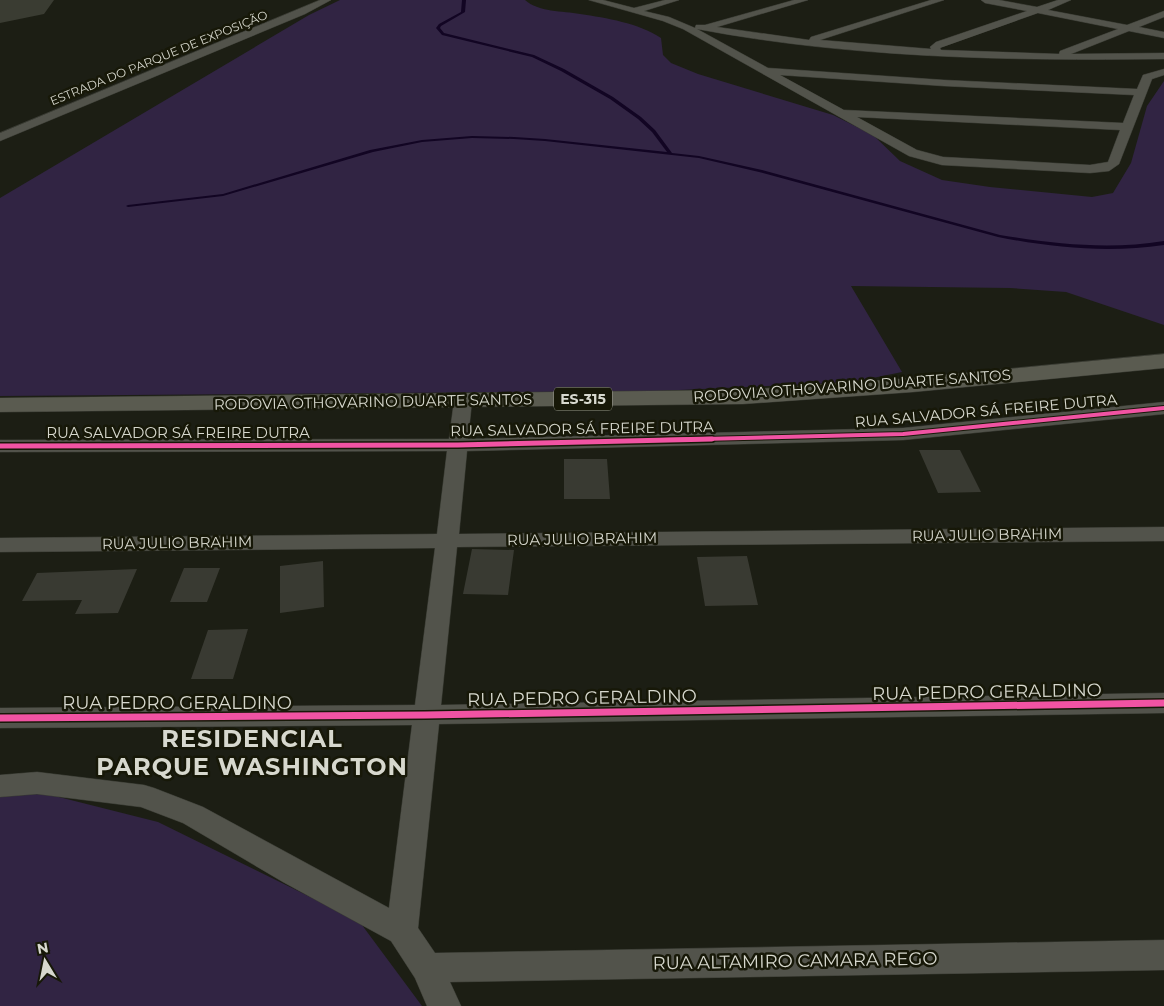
<svg xmlns="http://www.w3.org/2000/svg" width="1164" height="1006" font-family="Montserrat,sans-serif">
  <style>
    .green { fill: #312443 }
    .lines { fill: none; stroke-linecap: round; stroke-linejoin: round }
    .stream { fill: #120523; fill-rule: evenodd }
    .runway { fill: #3a3c32; fill-rule: evenodd }
    .building { fill: #393a32 }
    .street-casing { stroke: #383a32; stroke-width: 1 }
    .primary-casing { stroke: #383a32; stroke-width: 1 }
    .street { fill: #52534b; fill-rule: evenodd }
    .primary { fill: #5a5b50; fill-rule: evenodd }
    .cycleway-far2-casing { stroke: #171808; stroke-width: 6 }
    .cycleway-far1-casing { stroke: #171808; stroke-width: 8 }
    .cycleway-casing { stroke: #171808; stroke-width: 10 }
    .cycleway-far2 { stroke: #f153a3; stroke-width: 4 }
    .cycleway-far1 { stroke: #f153a3; stroke-width: 5 }
    .cycleway { stroke: #f153a3; stroke-width: 7 }
    .labels { text-anchor: middle; stroke-width: 5; stroke-linejoin: round; paint-order: stroke }
    .far-street-label { font-size: 12px; fill: #d7d8ce; stroke: #171808 }
    .shield { fill: #171808; stroke: #9d9e93; stroke-width: 1 }
    .shield-label { font-size: 14px; font-weight: bold; fill: #d7d8ce }
    .street-label { font-size: 15px; fill: #d7d8ce; stroke: #171808 }
    .near-street-label { font-size: 18px; fill: #d7d8ce; stroke: #171808 }
    .near-district-label { font-size: 24px; font-weight: bold; letter-spacing: 1px; fill: #d7d8ce; stroke: #171808 }
  </style>
  <rect width="100%" height="100%" fill="#1c1e14"/>
  <!-- green -->
  <path class="green" d="M340 0H525C538 12 563 11 580 14 607 18 638 23 661 38L663 55 671 63 698 74 833 115 873 135 900 161 942 180 990 187 1092 197 1113 193 1131 163 1147 106 1164 81V325L1066 292 1010 288 851 286 902 372 863 380 834 383 657 391 0 396V198L309 15Z
    M39 792 158 822 359 921 422 1006H0V797Z"/>
  <g class="lines">
    <!-- stream -->
    <path class="stream" d="M462 0H466L465 12 441 26 440 28 444 33 534 55 564 69 613 97 641 117 655 130 672 153 699 156 762 170 1000 235C1055 244 1109 250 1164 241V245C1109 253 1053 248 998 237L759 172 699 158 545 141 514 139 472 138 422 142 373 152 223 196 128 207 126 206 128 205 223 194 370 150 422 140 472 136 514 137 545 139 667 152 652 132 638 119 610 99 561 71 532 57 442 35 436 28 439 24 461 12Z"/>
    <!-- runway -->
    <path class="runway" d="M0 0H54L44 14 0 23Z"/>
  </g>
  <!-- building -->
  <path class="building" d="M919 450H960L981 492 938 493Z
    M564 459H607L610 499H564Z
    M472 549 514 550 508 595 463 594Z
    M747 556 758 605 705 606 697 557Z
    M323 561 324 607 280 613V566Z
    M184 568H220L207 602H170Z
    M137 569 118 613 75 614 82 600 22 601 37 573Z
    M248 629 233 679H191L208 630Z"/>
  <g class="lines">
    <!-- street casing -->
    <g class="street-casing">
      <path id="street" d="M320 0H331L305 14 0 141V133Z
        M589 0H603L634 8 665 0H679L644 11 669 17 695 28 696 25H705L794 0H808L717 27 809 40 811 37 931 0H944L820 40 931 49 930 47 936 42 1027 11 985 3 981 0H999L1037 7 1058 0H1071L1048 10 1127 25 1164 11V17L1139 27 1164 32V38L1129 31 1071 54 1164 53V59C1009 61 850 58 697 29L768 68 944 80 1137 89 1143 75 1164 69V75L1152 79 1119 164 1109 171 1090 173 942 165 909 156 683 29 663 21ZM1038 13 1118 29 1060 51 1059 54 941 50 940 48ZM780 75 944 86 1134 95 1123 123 844 110ZM857 117 1120 130 1108 162 1090 165 943 157 917 150Z
        M463 395 470 397 472 401 468 439 903 428 1164 402V414L903 440 467 451 459 534 1164 527V541L457 547 441 705 1164 693V713L439 724 418 928 435 953 1164 940V970L450 982 461 1006H427L415 978 391 941 283 882 183 823 141 807 37 794 0 797V775L37 772 144 785 154 788 203 807 389 908 412 725 0 728V708L415 705 435 548 0 552V538L437 534 447 451 0 452V440L449 439 454 401 456 397Z"/>
    </g>
    <!-- primary casing -->
    <g class="primary-casing">
      <path id="primary" d="M1164 354V368L913 392 743 404 0 412V398L743 390 913 378Z"/>
    </g>
    <!-- street -->
    <use href="#street" class="street"/>
    <!-- primary -->
    <use href="#primary" class="primary"/>
    <!-- cycleway-far2 casing -->
    <g class="cycleway-far2-casing">
      <path id="cycleway-far2" d="M661 440 903 434 1164 408"/>
    </g>
    <!-- cycleway-far1 casing -->
    <g class="cycleway-far1-casing">
      <path id="cycleway-far1" d="M0 446 458 445 712 439"/>
    </g>
    <!-- cycleway casing -->
    <g class="cycleway-casing">
      <path id="cycleway" d="M0 718 425 715 1164 703"/>
    </g>
    <!-- cycleway-far2 -->
    <use href="#cycleway-far2" class="cycleway-far2"/>
    <!-- cycleway-far1 -->
    <use href="#cycleway-far1" class="cycleway-far1"/>
    <!-- cycleway -->
    <use href="#cycleway" class="cycleway"/>
  </g>
  <g class="labels">
    <!-- far-street labels -->
    <g class="far-street-label">
      <text transform="translate(159 58) rotate(-22)" y="4">ESTRADA DO PARQUE DE EXPOSIÇÃO</text>
    </g>
    <!-- shield labels -->
    <rect class="shield" x="554" y="387.5" width="58" height="23" rx="4"/>
    <g class="shield-label">
      <text x="583" y="404">ES-315</text>
    </g>
    <!-- street labels -->
    <g class="street-label">
      <text transform="translate(852 386) rotate(-4)" y="5">RODOVIA OTHOVARINO DUARTE SANTOS</text>
      <text transform="translate(373 402) rotate(-1)" y="5">RODOVIA OTHOVARINO DUARTE SANTOS</text>
      <text transform="translate(986 411) rotate(-5)" y="5">RUA SALVADOR SÁ FREIRE DUTRA</text>
      <text transform="translate(582 429) rotate(-1)" y="5">RUA SALVADOR SÁ FREIRE DUTRA</text>
      <text x="178" y="438">RUA SALVADOR SÁ FREIRE DUTRA</text>
      <text transform="translate(987 535) rotate(-1)" y="5">RUA JULIO BRAHIM</text>
      <text transform="translate(582 539) rotate(-1)" y="5">RUA JULIO BRAHIM</text>
      <text transform="translate(177 543) rotate(-1)" y="5">RUA JULIO BRAHIM</text>
    </g>
    <!-- near-street labels -->
    <g class="near-street-label">
      <text transform="translate(987 692) rotate(-1)" y="6">RUA PEDRO GERALDINO</text>
      <text transform="translate(582 698) rotate(-1)" y="6">RUA PEDRO GERALDINO</text>
      <text x="177" y="709">RUA PEDRO GERALDINO</text>
      <text transform="translate(795 961) rotate(-1)" y="6">RUA ALTAMIRO CAMARA REGO</text>
    </g>
    <!-- near-district labels -->
    <g class="near-district-label">
      <text x="252" y="747">RESIDENCIAL<tspan x="252" dy="28">PARQUE WASHINGTON</tspan></text>
    </g>
  </g>
  <!-- north arrow -->
  <g transform="translate(45 961) rotate(350)" stroke="#171808" stroke-width="4" paint-order="stroke">
  <path d="M0-4L9 19L0 12L-9 19Z" fill="#d7d8ce"/>
  <text y="-8" font-size="14" font-weight="bold" text-anchor="middle" fill="#d7d8ce">N</text>
  </g>
</svg>
